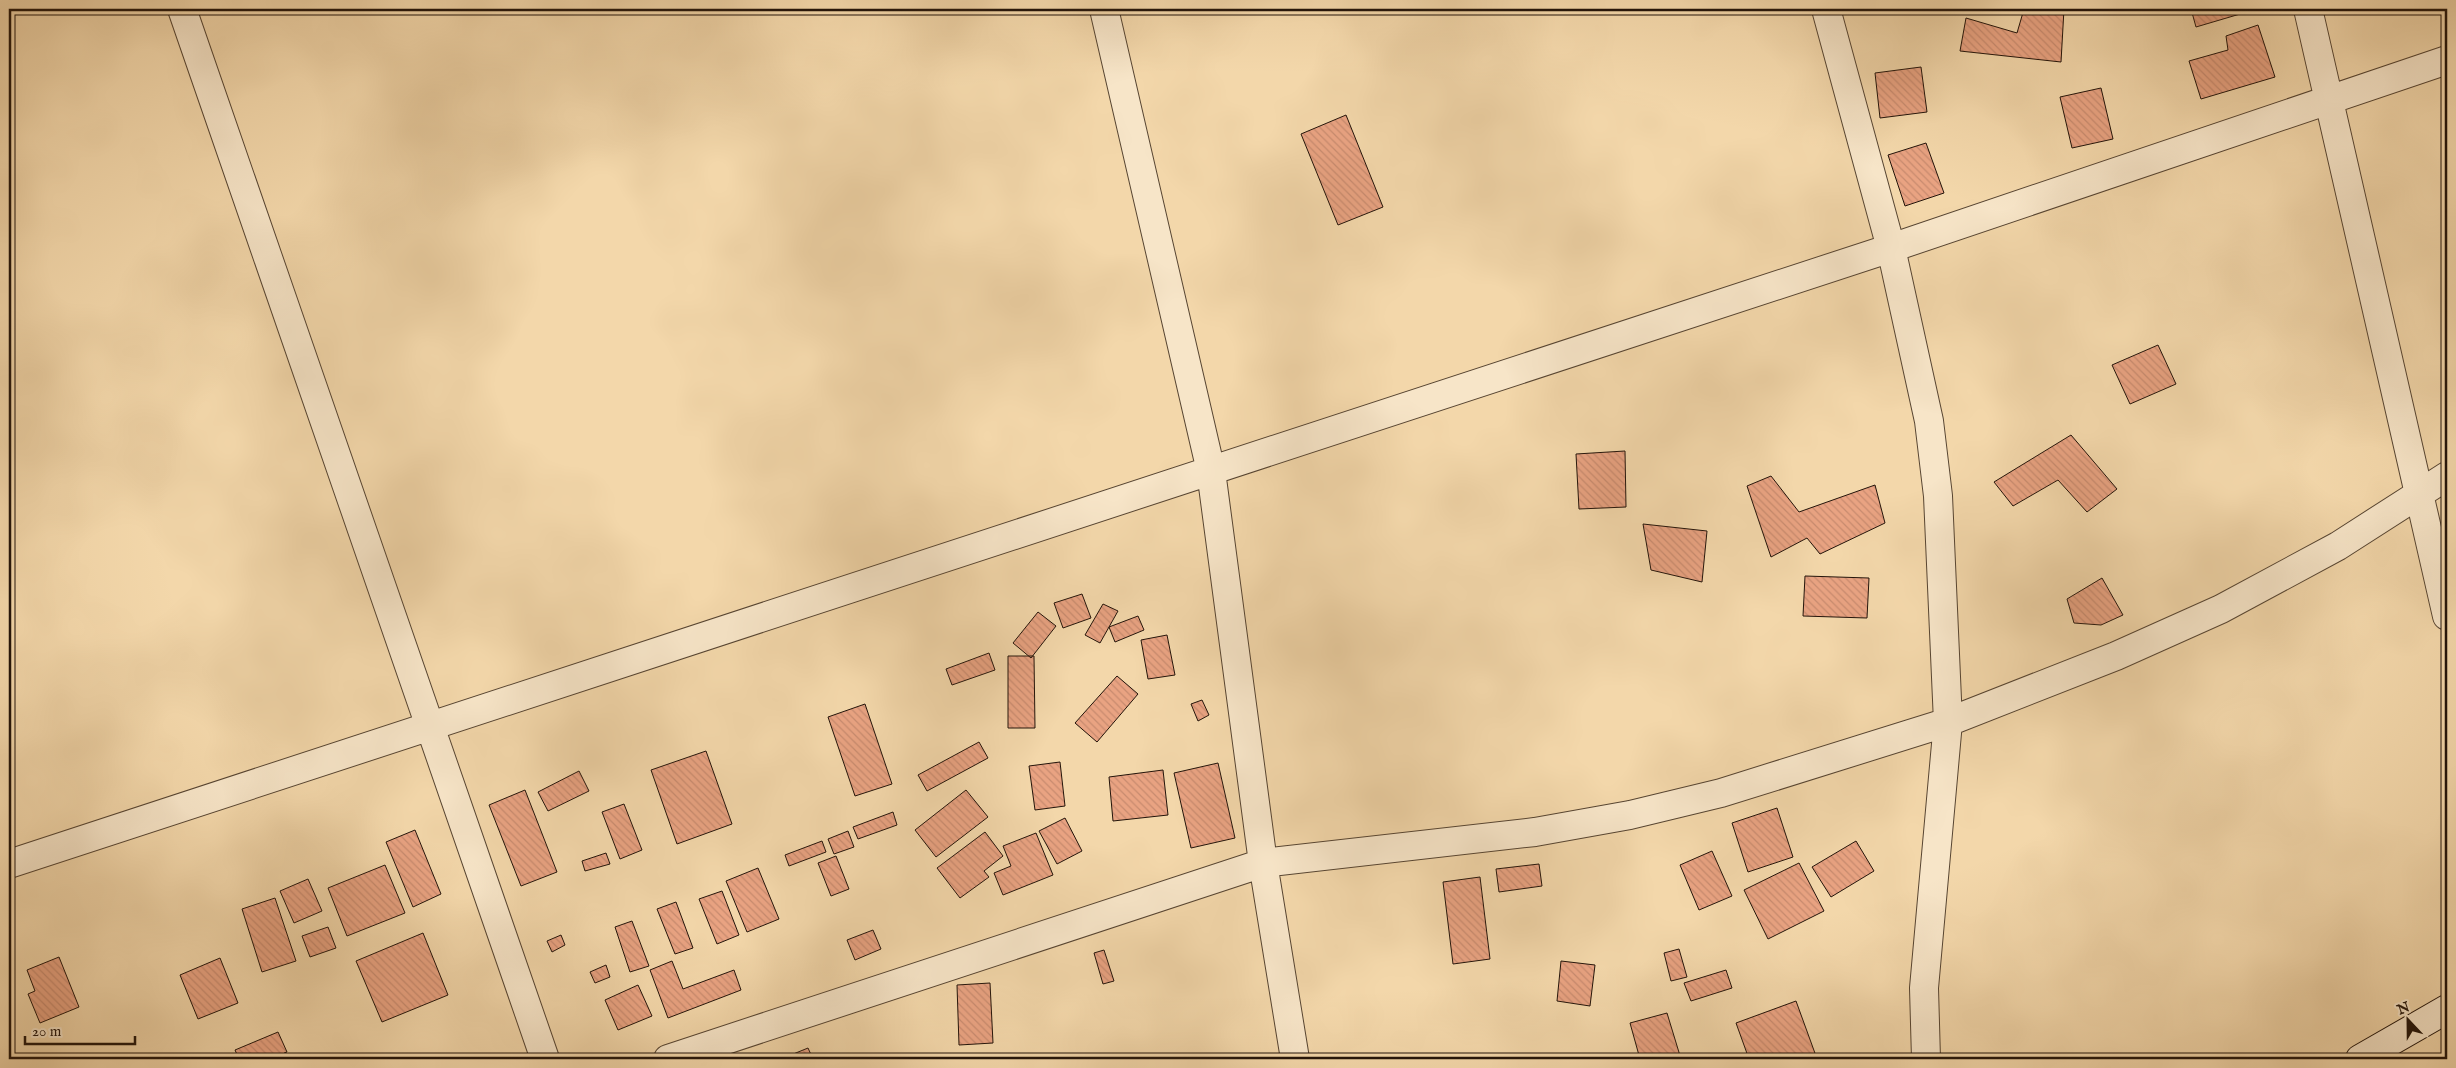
<svg xmlns="http://www.w3.org/2000/svg" width="2456" height="1068" font-family="'IM FELL English',serif">
  <style>
    .building { fill: url(#building-back-hatch); stroke: #23140a }
    .lines { fill: none; stroke-linecap: round; stroke-linejoin: round }
    .street-casing { stroke: #574532; stroke-width: 30 }
    .secondary-casing { stroke: #23140a; stroke-width: 30 }
    .street { stroke: #f7e5c8; stroke-width: 28 }
    .secondary { stroke: #f7e5c8; stroke-width: 28 }
  </style>
  <defs>
    <pattern id="building-back-hatch" width="6" height="6" patternUnits="userSpaceOnUse" patternTransform="scale(1.25)"><rect width="6" height="6" fill="#e9a382"/><path d="M-1 5l2 2M0 0l6 6M5-1l2 2" fill="none" stroke="#c88b6f"/></pattern>
  </defs>
  <rect width="100%" height="100%" fill="#f3d7aa"/>
  <filter id="stains"><feTurbulence type="fractalNoise" baseFrequency=".004" numOctaves="4"/><feColorMatrix values="0 0 0 0 .2 0 0 0 0 .09 0 0 0 0 .02 0 0 0 .5 -.17"/></filter>
  <radialGradient id="worn" r=".72"><stop offset=".6" stop-color="#630" stop-opacity="0"/><stop offset="1" stop-color="#630" stop-opacity=".3"/></radialGradient>
  <!-- building -->
  <path class="building" d="M2024 9H2064L2061 62 1960 51 1966 18 2017 33Z
    M2191 9H2257L2196 27Z
    M2258 25 2275 77 2201 99 2189 61 2228 50 2226 36Z
    M1921 67 1927 112 1880 118 1875 73Z
    M2101 88 2113 139 2072 148 2060 97Z
    M1346 115 1383 207 1338 225 1301 134Z
    M1926 143 1944 193 1905 206 1888 155Z
    M2158 345 2176 384 2130 404 2112 365Z
    M2071 435 2117 489 2087 512 2058 480 2013 506 1994 482Z
    M1625 451 1626 507 1579 509 1576 454Z
    M1771 476 1799 512 1875 485 1885 523 1820 554 1807 538 1771 557 1747 486Z
    M1643 524 1707 531 1702 582 1651 570Z
    M1805 576 1869 578 1867 618 1803 616Z
    M2102 578 2123 615 2101 625 2074 623 2067 599Z
    M1082 594 1091 618 1063 628 1054 603Z
    M1103 604 1118 611 1100 643 1085 635Z
    M1038 612 1056 626 1031 658 1013 643Z
    M1138 616 1144 630 1115 642 1109 627Z
    M1167 635 1175 675 1148 679 1141 640Z
    M989 653 995 670 952 685 946 669Z
    M1008 656H1034L1035 728H1008Z
    M1117 676 1138 694 1097 742 1075 723Z
    M1202 700 1209 715 1198 721 1191 704Z
    M865 704 892 784 855 796 828 717Z
    M979 742 988 758 927 791 918 775Z
    M706 751 732 824 677 844 651 770Z
    M1060 762 1065 806 1035 810 1029 766Z
    M1218 763 1235 838 1191 848 1174 773Z
    M1163 770 1168 815 1113 821 1109 777Z
    M579 771 589 791 548 811 538 792Z
    M525 790 557 872 521 886 489 805Z
    M966 790 988 817 936 857 915 830Z
    M624 804 642 850 620 859 602 812Z
    M1777 808 1793 857 1748 872 1732 823Z
    M893 812 897 825 858 839 853 827Z
    M1065 818 1082 851 1057 864 1039 831Z
    M415 830 441 894 413 907 386 842Z
    M848 831 854 847 834 854 828 839Z
    M985 832 1003 856 984 871 989 877 960 898 937 868Z
    M1036 833 1053 875 1003 895 994 873 1011 866 1003 846Z
    M822 841 826 852 789 866 785 855Z
    M1856 841 1874 871 1831 897 1812 867Z
    M1712 851 1732 896 1699 910 1680 865Z
    M606 853 610 864 585 871 582 861Z
    M836 856 849 889 831 896 818 863Z
    M1799 863 1824 911 1768 939 1744 890Z
    M1539 864 1542 886 1499 892 1496 869Z
    M385 865 405 913 347 936 328 888Z
    M758 868 779 919 747 932 726 881Z
    M1480 877 1490 959 1453 964 1443 882Z
    M308 879 322 911 294 923 280 891Z
    M722 891 739 935 717 944 699 899Z
    M275 898 296 961 262 972 242 909Z
    M676 902 693 948 675 954 657 909Z
    M632 921 649 966 630 972 615 927Z
    M328 927 336 948 310 957 302 936Z
    M873 930 881 949 855 960 847 940Z
    M423 933 448 995 382 1022 356 961Z
    M561 935 565 945 552 952 547 941Z
    M1679 949 1687 977 1671 981 1664 953Z
    M1104 950 1114 981 1103 984 1094 953Z
    M59 957 79 1007 40 1023 28 994 35 991 27 970Z
    M220 958 238 1003 198 1019 180 975Z
    M672 961 683 989 734 970 741 990 668 1018 650 970Z
    M1561 961 1595 965 1590 1006 1557 1001Z
    M606 965 610 977 595 983 590 972Z
    M1726 970 1732 988 1691 1001 1684 983Z
    M990 983 993 1043 959 1045 957 985Z
    M638 985 652 1016 618 1030 605 1000Z
    M1796 1001 1816 1056 1807 1059H1749L1736 1023Z
    M1667 1013 1681 1059H1640L1630 1023Z
    M278 1032 287 1052 284 1053 286 1056 278 1059H239L235 1050Z
    M808 1048 813 1059H781Z"/>
  <g class="lines">
    <!-- street casing -->
    <g class="street-casing">
      <path id="street" d="M182 9 545 1059
        M1104 9 1211 471 1263 863 1295 1059
        M1826 9 1891 248 1929 421 1938 496 1948 722 1924 988 1926 1059
        M2308 9 2447 616
        M9 864 1891 248 2447 60
        M668 1059 1263 863 1535 832 1630 815 1721 793 1948 722 2116 656 2221 609 2338 546 2447 476"/>
    </g>
    <!-- secondary casing -->
    <g class="secondary-casing">
      <path id="secondary" d="M2360 1059 2447 1009"/>
    </g>
    <!-- street -->
    <use href="#street" class="street"/>
    <!-- secondary -->
    <use href="#secondary" class="secondary"/>
  </g>
  <!-- margin -->
  <rect width="2456" height="1068" fill="none" stroke="#f3d7aa" stroke-width="30"/>
  <rect x="10" y="10" width="2436" height="1048" fill="none" stroke="#23140a" stroke-width="2.5"/>
  <rect x="15" y="15" width="2426" height="1038" fill="none" stroke="#23140a"/>
  <!-- north arrow -->
  <g transform="translate(2408 1020) rotate(338)" stroke="#f7e5c8" stroke-width="4" paint-order="stroke">
  <path d="M0-4L9 19L0 12L-9 19Z" fill="#23140a"/>
  <text y="-8" font-size="14" font-weight="bold" text-anchor="middle" fill="#23140a">N</text>
  </g>
  <!-- scale -->
  <path d="M25 1036v8h110v-8" fill="none" stroke="#23140a" stroke-width="2.5"/>
  <text x="32" y="1036" font-size="15" fill="#23140a" stroke="#f7e5c8" stroke-width="4" paint-order="stroke">20 m</text>
  <rect width="100%" height="100%" filter="url(#stains)"/>
  <rect width="100%" height="100%" fill="url(#worn)"/>
</svg>
